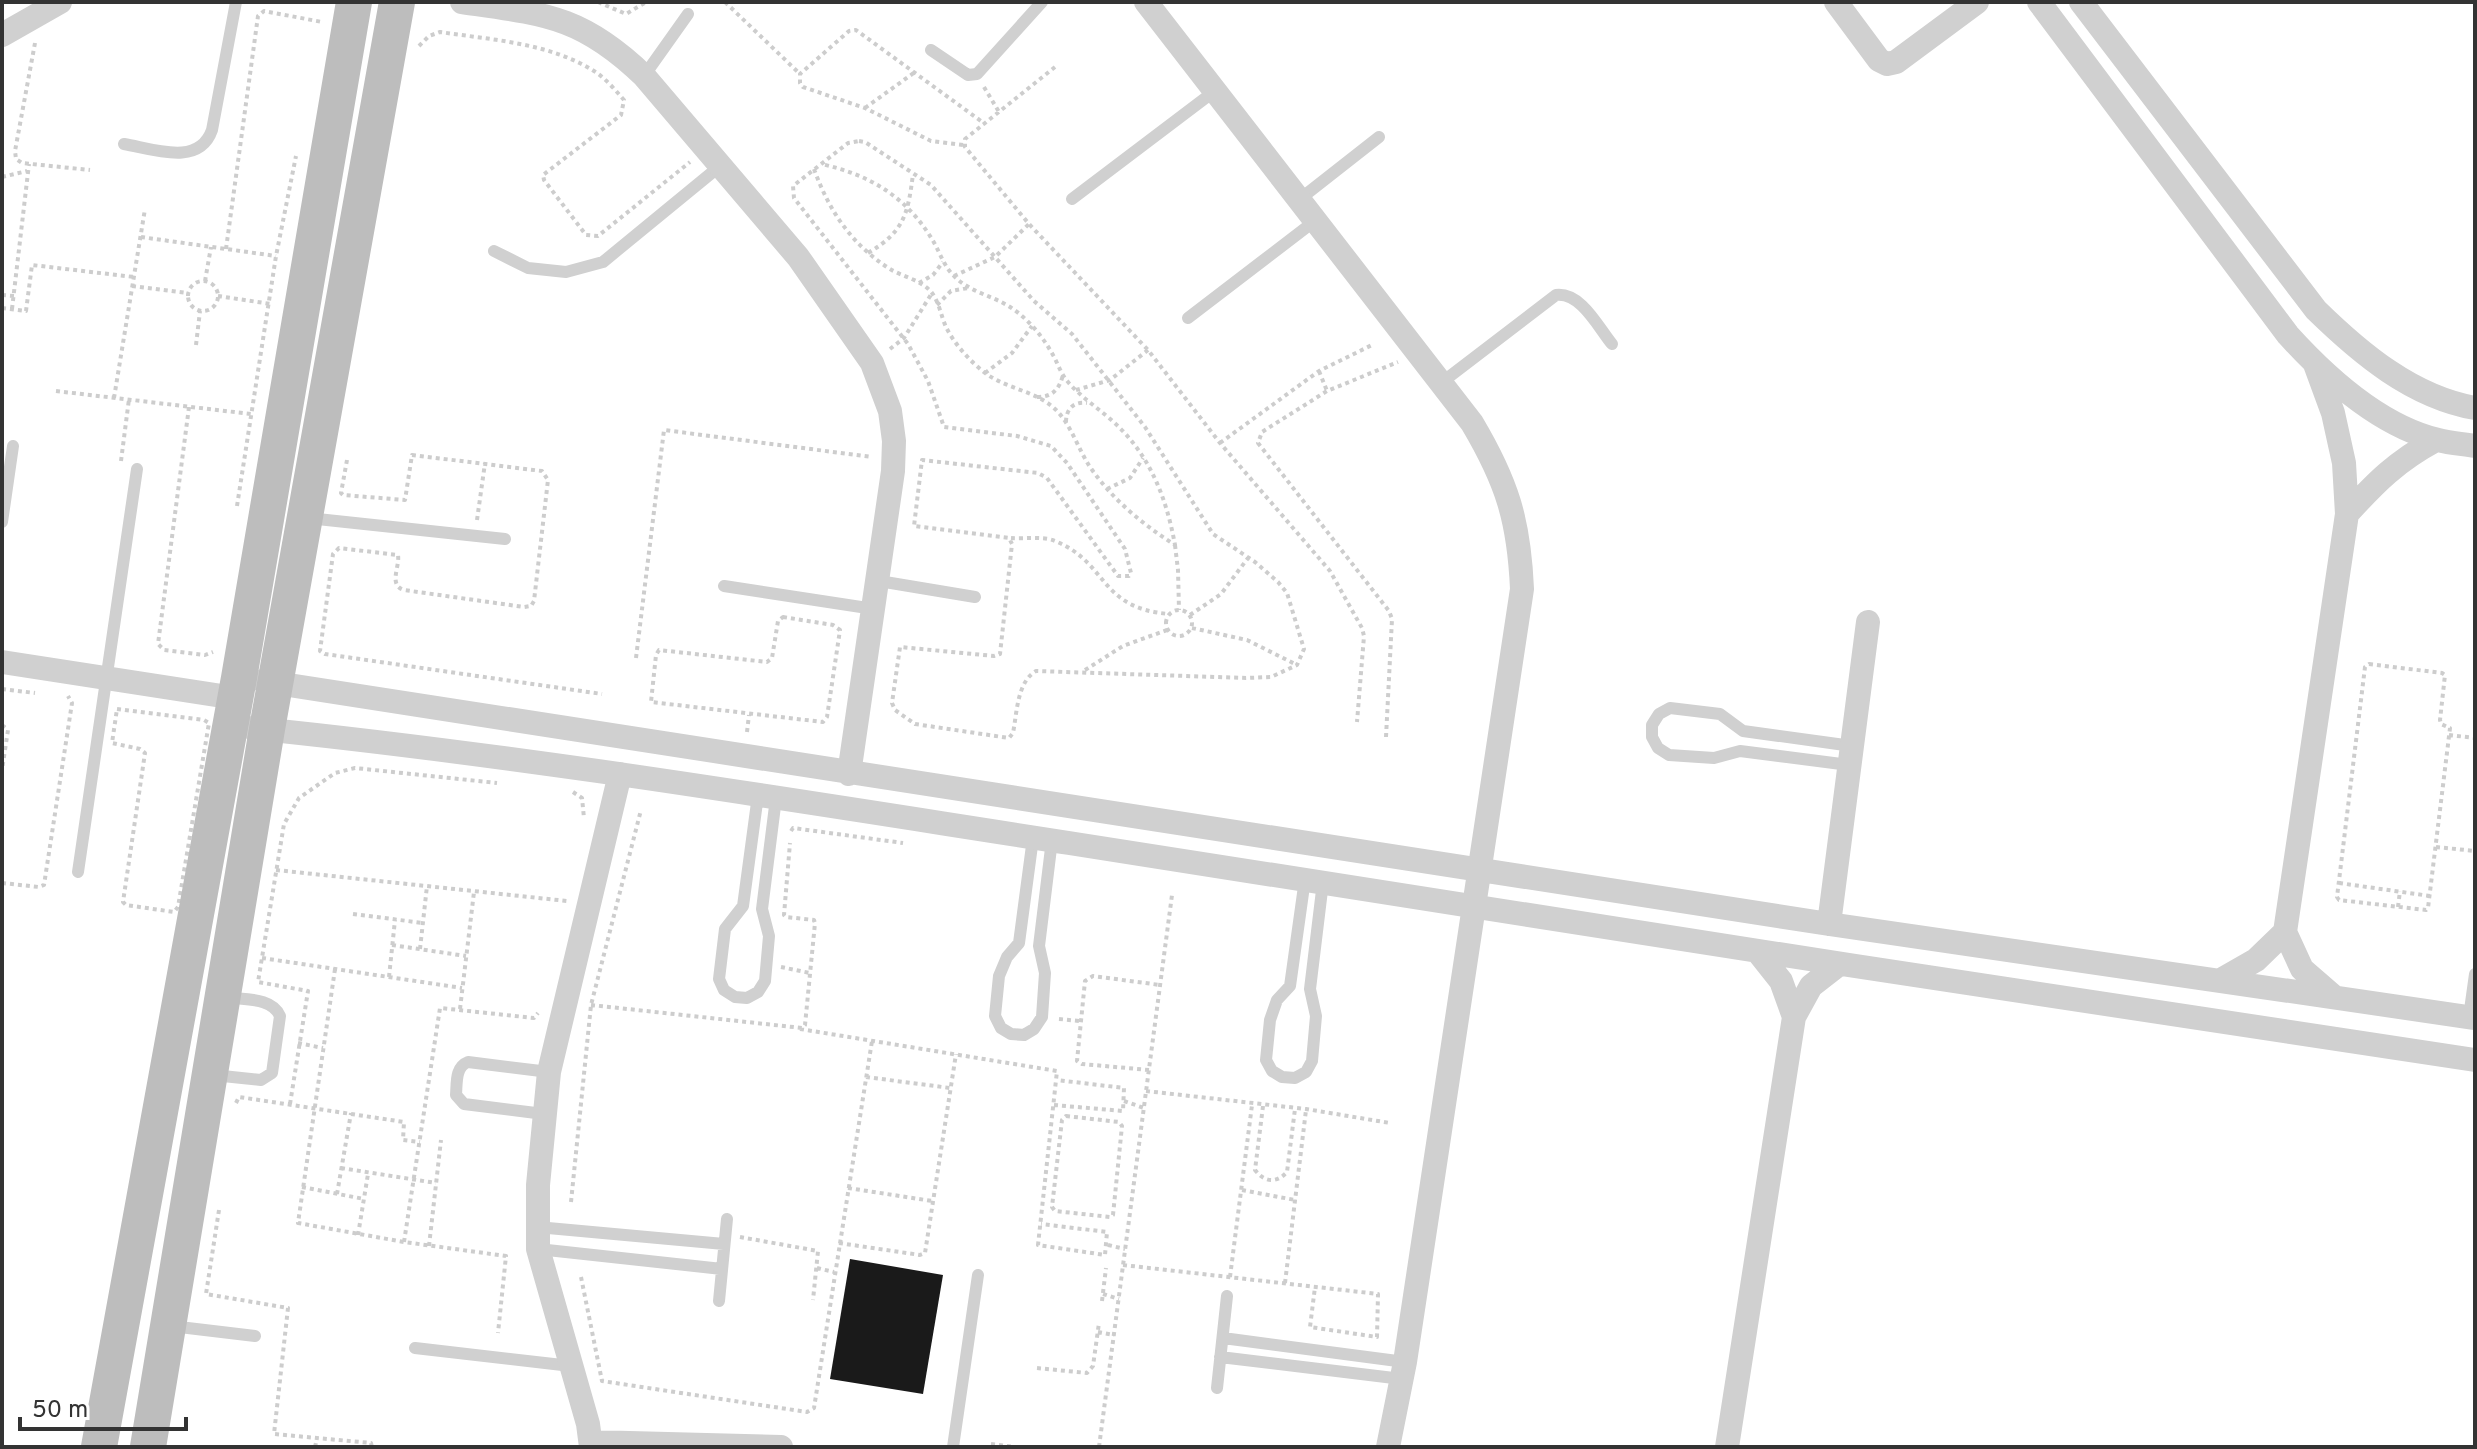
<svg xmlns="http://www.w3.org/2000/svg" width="2477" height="1449" font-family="Overpass,sans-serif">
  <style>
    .building { fill: #1a1a1a }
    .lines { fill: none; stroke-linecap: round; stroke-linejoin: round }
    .path { stroke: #cdcdcd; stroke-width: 4; stroke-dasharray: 4 4; stroke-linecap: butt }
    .lane { stroke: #d0d0d0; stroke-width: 12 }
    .street { stroke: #d0d0d0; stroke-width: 24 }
    .secondary { stroke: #bdbdbd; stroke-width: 36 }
  </style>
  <rect width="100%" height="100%" fill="#fff"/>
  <!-- building -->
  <path class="building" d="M850 1259 943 1275 923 1394 830 1379Z"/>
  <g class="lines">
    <!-- path -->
    <path class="path" d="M598 2 626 14 646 2
      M725 2 800 74
      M35 43 15 151 16 159 22 163 90 170
      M419 46 429 36 440 32C493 40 552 43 597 73 607 80 616 91 624 100L621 115 543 175 544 180 586 235 598 236 690 162
      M1055 67 965 139V147L1029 224 1148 350 1220 443 1330 571 1362 628 1364 636 1357 722
      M984 87 999 112
      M865 108 915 72
      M859 141 865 142 931 185 1034 301 1072 334 1145 427 1213 534 1255 562 1278 582 1287 593 1304 649 1297 665 1271 677 1246 678 1036 671C1017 682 1017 713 1013 733L1009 738 915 724 895 710 892 703 900 647 994 656 1000 654 1012 544 1009 538 914 526 922 460 1038 473 1047 478 1118 576H1129L1131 573 1125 549 1067 463 1051 446 1017 436 944 427 928 381 908 344 794 198 793 186 848 143Z
      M963 145 931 141 865 108 803 87 800 83V74L849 31 856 30 985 124
      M814 169C829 211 852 245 890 269 903 277 922 280 932 293 939 302 941 316 946 327 955 345 970 361 985 373 1007 389 1036 391 1055 409 1071 424 1078 449 1090 467 1112 499 1142 524 1175 545 1166 495 1148 451 1109 418 1095 406 1080 396 1068 382 1061 374 1058 364 1053 355 1043 337 1030 321 1013 309 995 296 971 293 955 277 943 266 939 249 930 236 904 195 867 174 821 164
      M2 177 27 171
      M141 237 276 256
      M226 249 258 16 264 11 322 22
      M868 253C904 232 908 214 913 174
      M954 276 995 257 1029 224
      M205 281 211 247
      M188 296a15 15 0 1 1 30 0a15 15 0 1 1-30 0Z
      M919 283 933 275 943 262
      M132 286 188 293
      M2 295 14 296
      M218 296 271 304
      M937 305 951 291 968 288
      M2 308 26 311 32 265 134 277
      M12 309 29 164
      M196 345 200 311
      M890 349 904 338 932 293
      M1319 371 1327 391
      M985 373 1012 353 1032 326
      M1076 390 1110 380 1148 350
      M56 391 251 414
      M1037 397C1052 397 1059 390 1063 375
      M114 398 145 209
      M189 407 158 644 164 650 205 655 213 652
      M1066 422C1066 409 1074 401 1087 403
      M1220 443 1319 371 1372 345
      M347 460 341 493 343 495 405 500 412 455 542 471 548 480 534 601 531 606 524 607 404 590C388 585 400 567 398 555L339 548 333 554 320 651 325 654 602 694
      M121 461 129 399
      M1107 489 1130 478 1143 458
      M237 506 276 256 296 156
      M477 520 485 463
      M1011 538C1025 539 1043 536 1055 541 1109 563 1098 608 1169 614
      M1175 545 1178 570 1179 610
      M1166 623a13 13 0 1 1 26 0a13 13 0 1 1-26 0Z
      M1190 615 1221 594 1248 558
      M783 617 833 625 840 630 827 717 823 722 651 702 656 655 659 650 767 662 772 658 778 621Z
      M1192 628 1247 640 1297 665
      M636 658 664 430 872 457
      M2369 664 2442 673 2445 675 2440 720 2441 724 2450 728 2428 908 2426 910 2339 900 2337 897 2365 667Z
      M1085 670 1123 646 1167 630
      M2 689 35 693
      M117 709 204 720 209 723 178 907 174 912 126 905 123 902 145 753 140 749 112 743Z
      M2 725 8 730 2 770
      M747 732 749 715
      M2449 735 2475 738
      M1386 737 1392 619 1389 611 1258 443 1262 432 1327 391 1398 362
      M573 792 582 798 584 818
      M791 831 793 828 903 843
      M2436 847 2475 851
      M276 870 567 901
      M2 883 39 887 44 885 72 703 68 696
      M2339 883 2430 896
      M2398 907 2400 891
      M353 914 423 923
      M392 945 466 956
      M420 949 427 886
      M262 958 462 988
      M781 967 810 973
      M335 969 298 1223 404 1242 506 1256 498 1333
      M389 977 395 920
      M591 1005 802 1028 805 1025 815 923 814 920 786 917 784 915 790 843
      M460 1009 474 892
      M1059 1019 1080 1021
      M800 1029 1057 1071 1038 1245 1105 1255 1107 1232 1041 1224
      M298 1043 323 1048
      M1149 1070 1082 1064 1077 1061 1085 981 1093 976 1160 985
      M866 1077 950 1088
      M1146 1091 1306 1109 1390 1123
      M1124 1101 1144 1108
      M236 1103 239 1097 404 1122 403 1140 420 1142
      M290 1104 308 991 258 982 284 824 299 798 335 773 355 768 497 783
      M1054 1105 1123 1111 1124 1088 1057 1080
      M1263 1106 1255 1170C1265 1183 1277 1183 1287 1172L1295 1109
      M1066 1116 1119 1122 1122 1126 1113 1215 1110 1217 1055 1211 1052 1207 1062 1120Z
      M341 1168 436 1183
      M302 1187 364 1199
      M848 1188 932 1201
      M1242 1190 1295 1200
      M337 1194 351 1113
      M571 1202 591 1005 641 810
      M219 1210 206 1294 288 1308 274 1434 371 1443 372 1447
      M358 1235 368 1174
      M740 1237 818 1251 813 1300
      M404 1242 440 1008 534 1018 538 1013
      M839 1243 920 1255 925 1253 956 1054
      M1108 1245 1125 1249
      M429 1246 441 1140
      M1123 1265 1378 1294 1377 1337 1310 1327 1315 1287
      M817 1268 834 1272
      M581 1277 602 1381 807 1412 814 1408 872 1041
      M1230 1277 1252 1105
      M1285 1283 1306 1110
      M1103 1294 1119 1299
      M1102 1301 1106 1268
      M1098 1332 1114 1335
      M1037 1368 1087 1373 1093 1366 1099 1323
      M991 1444 1015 1447
      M315 1447 317 1438
      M1099 1447 1172 895"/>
    <!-- lane -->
    <path class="lane" d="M931 50 968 75 977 74 1042 2
      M644 76 688 14
      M124 144C153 149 199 167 212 130L236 2
      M1072 199 1216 90
      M1300 199 1379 137
      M494 251 528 268 566 272 603 262 720 166
      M1188 318 1316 220
      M1441 383 1556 295C1581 292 1598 327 1612 344
      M308 518 505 539
      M2 522 13 446
      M879 581 975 597
      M724 586 874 609
      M1849 765 1740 751 1714 758 1669 755 1658 748 1652 737V725L1659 714 1670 708 1720 714 1743 731 1852 746
      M758 795 743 906 725 929 719 979 724 990 735 997 747 998 758 992 765 981 769 936 762 909 776 798
      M1033 838 1019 943 1007 957 999 976 995 1016 1001 1028 1011 1034 1024 1035 1034 1029 1042 1017 1045 973 1039 946 1052 840
      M78 872 137 469
      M1305 879 1290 986 1277 1000 1270 1020 1266 1060 1272 1071 1282 1077 1295 1078 1306 1072 1312 1061 1316 1016 1310 989 1323 882
      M2469 1017 2475 974
      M213 1075 261 1080 272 1073 280 1016C272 997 244 1000 226 997
      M544 1114 464 1104 456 1095C457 1083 455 1067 468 1062L549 1072
      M537 1227 724 1244
      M538 1249 722 1269
      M719 1301 727 1219
      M171 1326 255 1336
      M1223 1338 1405 1362
      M415 1348 571 1366
      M1220 1357 1402 1379
      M1217 1388 1227 1296
      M953 1447 978 1275"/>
    <!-- street -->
    <path class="street" d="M462 2C545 14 582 16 644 76L798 257 872 363 890 411 894 441 893 471 849 774
      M1146 2 1472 423C1507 482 1519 520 1522 589L1405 1362 1388 1447
      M1836 2 1879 60 1887 64 1896 62 1977 2
      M2039 2 2288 335C2327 378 2380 426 2438 440 2450 443 2463 444 2475 446
      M2081 2 2316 310C2360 353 2412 397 2475 408
      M2 35 60 2
      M2315 364 2333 413 2344 463 2347 514 2285 932 2302 969 2332 995
      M2347 514C2376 482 2397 461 2436 440
      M2 662 235 698
      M263 681 1829 924 2475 1018
      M252 728C526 756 797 801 1069 843 1537 915 2006 992 2475 1060
      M1829 924 1868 622
      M1758 952 1781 981 1794 1017
      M2221 980 2256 960 2285 932
      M591 1442 781 1447
      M591 1447 588 1424 538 1249V1185L549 1072 620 774
      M1727 1447 1794 1017 1811 986 1838 965"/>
    <!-- secondary -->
    <path class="secondary" d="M99 1447 239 678 354 2
      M148 1447 267 729 397 2"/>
  </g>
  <!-- border -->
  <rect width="2477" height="1449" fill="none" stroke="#333333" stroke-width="8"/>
  <!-- scale -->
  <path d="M20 1417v12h166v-12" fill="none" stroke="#333333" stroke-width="4"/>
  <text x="32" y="1417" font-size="24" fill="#333333" stroke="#ffffff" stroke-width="6" paint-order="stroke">50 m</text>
</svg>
